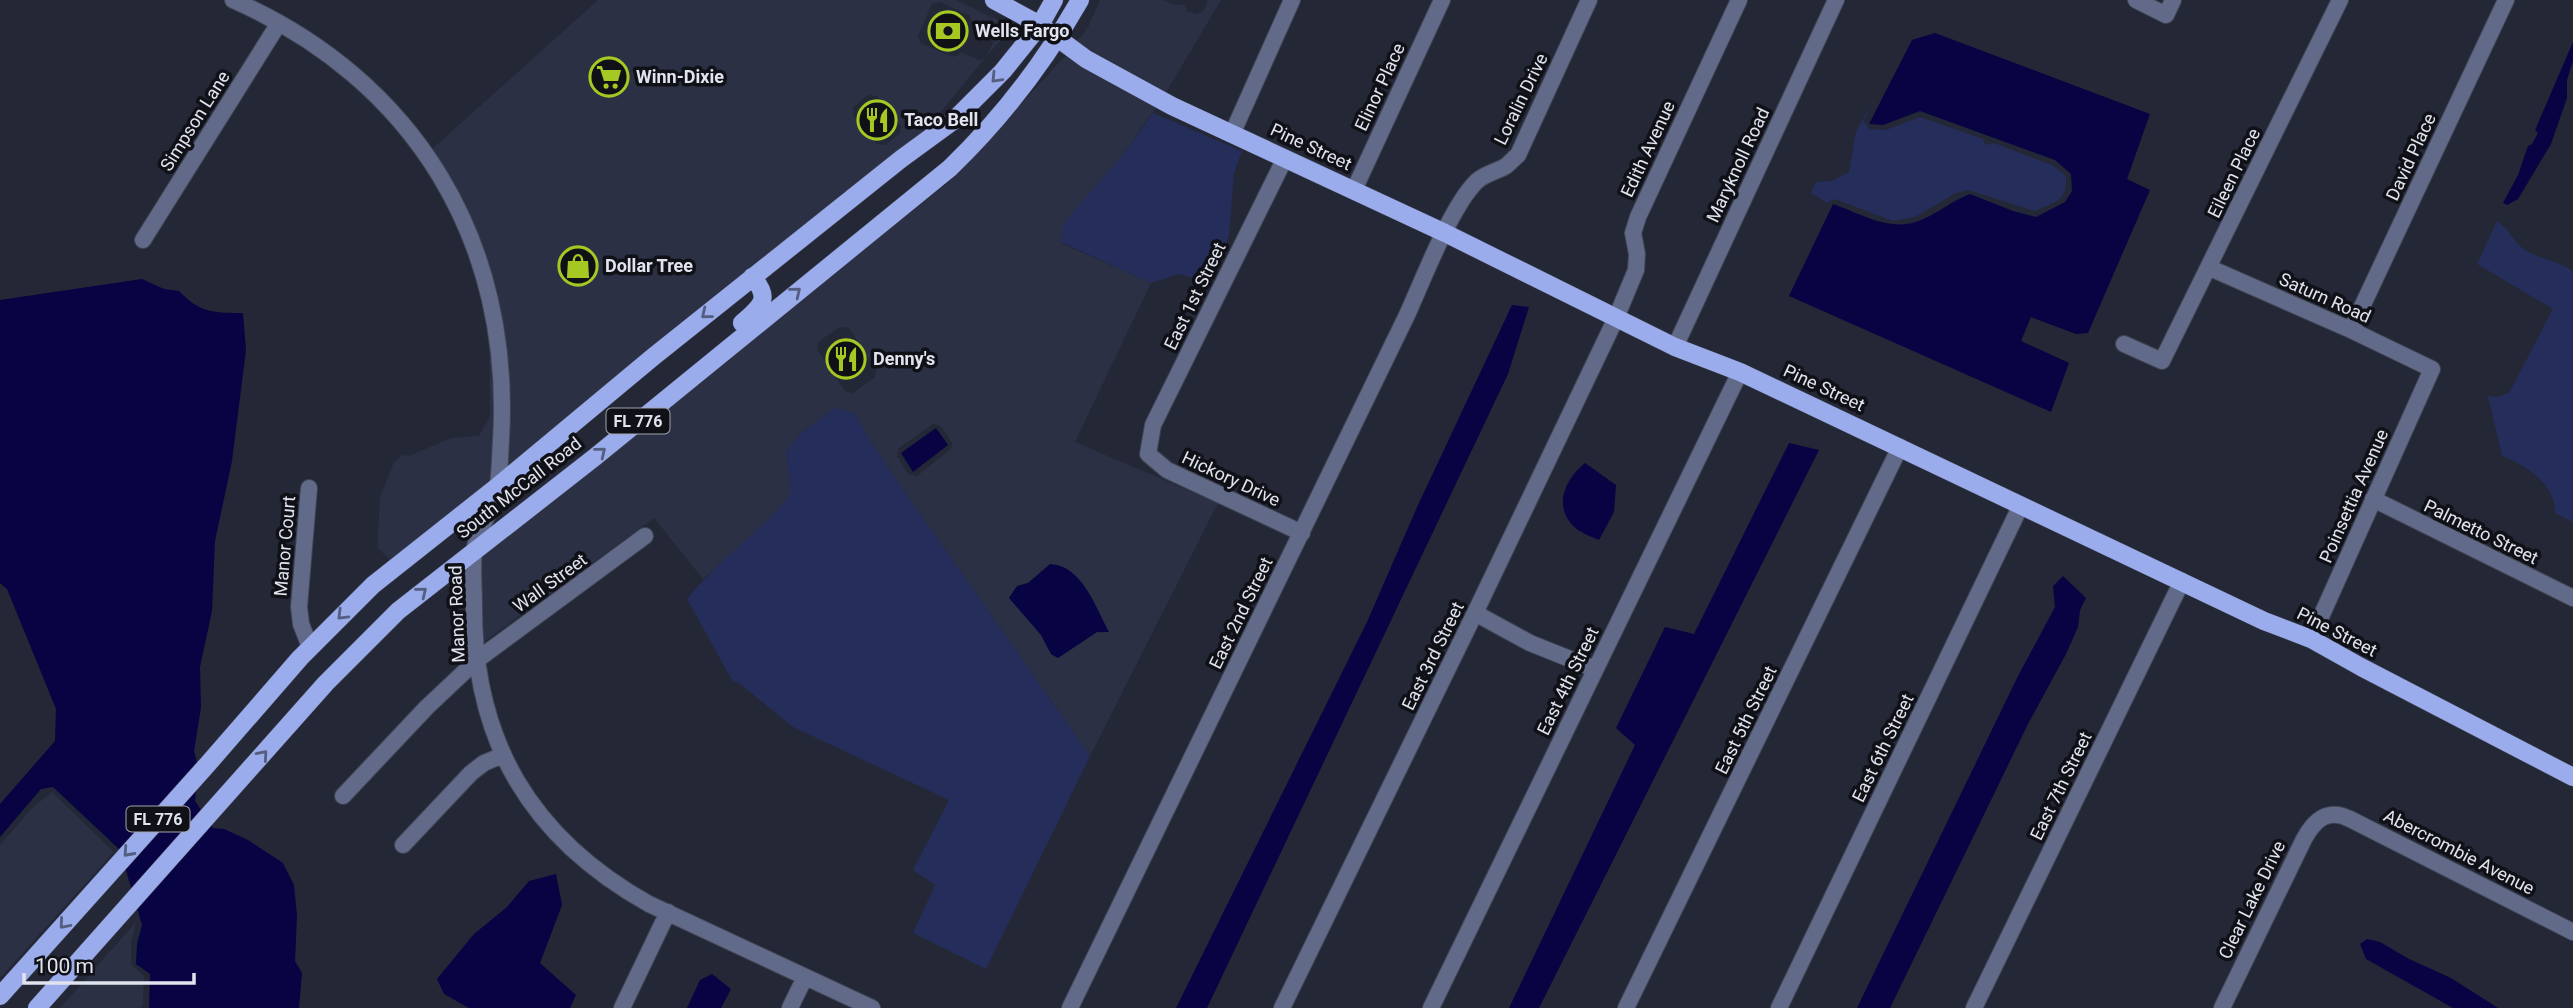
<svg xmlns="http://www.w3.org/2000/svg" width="2573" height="1008" font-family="Roboto,sans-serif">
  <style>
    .built { fill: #2b3045; fill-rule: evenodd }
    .green { fill: #252e5a }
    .water { fill: #080342 }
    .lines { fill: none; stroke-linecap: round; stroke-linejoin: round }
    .minor-casing { stroke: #414553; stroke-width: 18 }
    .major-casing { stroke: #414553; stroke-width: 19 }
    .minor { stroke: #616a89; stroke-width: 16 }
    .major { stroke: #9aaceb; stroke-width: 18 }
    .oneway { stroke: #545e81 }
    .labels { text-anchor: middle; stroke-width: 7; stroke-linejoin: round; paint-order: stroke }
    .shield { fill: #0f1117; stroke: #a2a5ae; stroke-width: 2 }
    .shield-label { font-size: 16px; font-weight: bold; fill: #e1e4ee }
    .poi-label { font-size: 18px; font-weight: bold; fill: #e1e4ee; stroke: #0f1117; text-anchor: start }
    .street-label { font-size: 18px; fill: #e1e4ee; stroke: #0f1117 }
  </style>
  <rect width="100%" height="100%" fill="#232736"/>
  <!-- built -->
  <path class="built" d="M598 0H956L1002 22 1007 33 987 56 993 42 990 35 972 26 973 23 970 16 940 2 932 4 918 36 921 43 952 57 959 55 960 52 979 60 985 58 926 130 506 472V356L495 291 481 243 468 213 452 183 430 151ZM868 95 877 96 901 126 900 133 885 145 877 144 853 115V108Z
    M1100 0H1164L1175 5H1185L1187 11 1196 14 1203 12 1208 0H1221L1164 96 1075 44 1088 27Z
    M1068 53 1157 106 1061 243 1151 283 1075 442 1218 503 1090 756 902 488 870 440 855 413 835 408 803 431 786 452 792 494 773 517 703 579 654 518 482 643 481 552 704 381 830 276 949 182ZM840 327 849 328 876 370 875 377 853 393 845 391 817 349 818 342ZM933 424 941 426 952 443 951 449 917 476 908 474 897 456 898 449ZM1041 570 1105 633 1097 632 1058 658 1051 654 1041 635 1010 599 1017 586 1028 583 1039 575Z
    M479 278 489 324 495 388 492 483 392 562 378 548V535L380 497 394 462 402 455 409 456 451 438 479 436 490 416 489 330Z
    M52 792 114 852 0 978V845L32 808Z
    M136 922 131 943V964L144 976 143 1006 140 1008H60Z"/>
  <!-- green -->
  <path class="green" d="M1872 104 1864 121 1869 129 1886 130 1920 117 1983 139 1985 145 1994 143 2052 165 2066 176C2068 201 2055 202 2035 211L1968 190 1954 194 1915 217 1893 221 1835 199 1827 203 1811 193 1816 182 1832 181 1849 172 1856 131Z
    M1153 113 1242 151 1234 173 1229 236 1217 268 1193 278 1179 274 1151 283 1061 242 1064 223 1125 152Z
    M2497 221C2509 229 2515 244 2525 250 2540 259 2558 261 2573 271V522L2555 513C2556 485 2526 465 2502 456L2488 396 2497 397 2509 393 2553 309 2477 264Z
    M835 408 855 413 870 440 902 488 1090 756 986 969 913 933 935 885 913 870 949 800 793 727 740 684 732 680 687 599C718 560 760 533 791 494L786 452 803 431Z"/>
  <!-- water -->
  <path class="water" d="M1935 33 2150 114 2127 179 2150 190 2088 333 2076 334 2031 317 2021 341 2069 363 2051 412 1789 296 1833 204C1859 213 1888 231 1916 222 1935 216 1951 201 1970 194L2013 211 2036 217 2065 202 2072 191 2071 174 2055 160 1920 111 1883 125 1869 124 1912 40Z
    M2573 42V61L2567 80V98L2551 144 2518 199 2507 205 2503 203 2518 175 2528 146 2532 144 2538 133 2535 130Z
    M142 279 164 289 179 291C200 313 214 313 243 313L246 350 232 461 215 541 212 611 200 667 201 707 194 751 198 766 195 801 213 828 224 829 248 840 283 863 294 885 297 916 295 961 302 973 299 1008H149L150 974 136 964 137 944 142 925 120 850 53 787 41 789 0 837V804L55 741 56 709 7 589 0 583V300Z
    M1512 305 1529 307 1508 374 1207 1008H1176L1367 622 1418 505Z
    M936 428 948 445 913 472 901 453Z
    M1789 443 1819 450 1539 1008H1509L1635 745 1616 728 1665 627 1694 634Z
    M1585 463 1616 485 1614 512 1599 540C1592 537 1584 534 1578 530 1552 510 1563 481 1585 463Z
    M1050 564C1082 565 1096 608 1109 632H1097L1058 658 1051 654 1041 635 1009 598 1017 586 1028 583Z
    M2063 576 2086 598 2080 610 2078 627 2066 654 2028 724 1890 1008H1857L2018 676 2055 607 2053 586Z
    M556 874 562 905 540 963 576 995 570 1008H469L444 994 437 979 474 934 507 907 529 881Z
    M2367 939 2380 942 2409 959 2451 978 2498 1008H2453L2366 959 2360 944Z
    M712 974 731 989 721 1008H687L700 980Z"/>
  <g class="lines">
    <!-- minor casing -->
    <g class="minor-casing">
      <path id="minor" d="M233 0C415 80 513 242 501 440 500 455 500 470 498 484 495 507 478 528 474 551 472 568 474 588 474 605 473 741 531 838 649 904L872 1008
        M2136 0 2166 15 2173 0
        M1232 134 1292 0
        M1285 158 1153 425 1148 454 1167 470 1302 533
        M1354 190 1442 0
        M143 240 279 23
        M2210 268 2351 330 2432 369 2311 639
        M2351 330 2506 0
        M2124 344 2162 361 2340 0
        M1675 347 1836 0
        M309 488 299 607 301 624 310 647
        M2373 499 2573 598
        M1475 613 1530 643 1595 669
        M343 796 427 707 477 660 645 536
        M403 845 471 773 484 763 503 755
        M622 1008 668 912
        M790 1008 805 977
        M1070 1008 1407 315C1423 280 1451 206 1477 181 1486 173 1496 172 1506 166 1510 163 1514 158 1518 155L1589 0
        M1282 1008 1475 613 1616 318 1636 270 1637 254 1633 233 1638 217 1739 0
        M1431 1008 1740 372
        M1626 1008 1900 447
        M1779 1008 2021 505
        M1974 1008 2182 581
        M2222 1008 2304 839C2315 819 2328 808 2350 819L2573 932"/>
    </g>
    <!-- major casing -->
    <g class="major-casing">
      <path id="major" d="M994 0 1040 25 1086 59 1172 106 1445 233 1675 347 1740 372 2264 621 2311 639 2361 667 2573 777
        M742 323C761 307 772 298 752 277
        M0 996 207 765 300 658 373 585 498 486 653 357 901 159 953 121 1003 71 1040 25 1054 0
        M37 1008 326 683 398 611 595 457 950 168C1002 118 1044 63 1080 0"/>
    </g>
    <!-- minor -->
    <use href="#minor" class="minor"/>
    <!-- major -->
    <use href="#major" class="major"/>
  </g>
  <!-- one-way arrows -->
  <defs><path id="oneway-chevron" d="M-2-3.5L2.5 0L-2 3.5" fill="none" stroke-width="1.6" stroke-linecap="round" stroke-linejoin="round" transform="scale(1.75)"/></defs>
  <g class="oneway">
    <use href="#oneway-chevron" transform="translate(996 78) rotate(134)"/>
    <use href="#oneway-chevron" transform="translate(796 292) rotate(-39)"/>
    <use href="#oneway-chevron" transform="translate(706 314) rotate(141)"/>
    <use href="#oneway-chevron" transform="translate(601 452) rotate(-39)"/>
    <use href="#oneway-chevron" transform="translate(422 592) rotate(-39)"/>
    <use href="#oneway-chevron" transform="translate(342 615) rotate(135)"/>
    <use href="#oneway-chevron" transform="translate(263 755) rotate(-49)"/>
    <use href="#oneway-chevron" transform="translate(128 852) rotate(132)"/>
    <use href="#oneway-chevron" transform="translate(64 924) rotate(131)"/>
  </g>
  <!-- icons -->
  <defs>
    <g id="bank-ring" transform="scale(2.0125)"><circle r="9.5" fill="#0f1117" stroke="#a5c823" stroke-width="1.5"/><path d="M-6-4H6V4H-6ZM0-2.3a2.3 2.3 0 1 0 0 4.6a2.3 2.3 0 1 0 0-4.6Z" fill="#a5c823"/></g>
    <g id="supermarket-ring" transform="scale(2.0125)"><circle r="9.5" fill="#0f1117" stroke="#a5c823" stroke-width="1.5"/><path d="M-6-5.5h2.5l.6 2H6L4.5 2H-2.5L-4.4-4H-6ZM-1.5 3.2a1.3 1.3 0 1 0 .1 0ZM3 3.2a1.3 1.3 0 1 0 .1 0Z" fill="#a5c823"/></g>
    <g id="restaurant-ring" transform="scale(2.0125)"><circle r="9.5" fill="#0f1117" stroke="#a5c823" stroke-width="1.5"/><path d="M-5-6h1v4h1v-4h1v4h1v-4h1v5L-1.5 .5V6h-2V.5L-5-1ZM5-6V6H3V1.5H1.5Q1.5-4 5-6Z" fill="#a5c823"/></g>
    <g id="shop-ring" transform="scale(2.0125)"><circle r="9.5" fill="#0f1117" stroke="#a5c823" stroke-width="1.5"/><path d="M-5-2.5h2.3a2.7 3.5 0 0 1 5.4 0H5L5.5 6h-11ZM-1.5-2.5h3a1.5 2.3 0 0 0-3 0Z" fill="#a5c823"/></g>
  </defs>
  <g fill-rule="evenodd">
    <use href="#bank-ring" x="948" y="31"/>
    <use href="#supermarket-ring" x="609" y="77"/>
    <use href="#restaurant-ring" x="877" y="120"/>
    <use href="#shop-ring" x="578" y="266"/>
    <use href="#restaurant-ring" x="846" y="359"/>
  </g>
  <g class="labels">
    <!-- shield labels -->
    <g class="shield">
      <rect x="606.5" y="408.5" width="63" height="25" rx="5"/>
      <rect x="126.5" y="806.5" width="63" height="25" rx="5"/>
    </g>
    <g class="shield-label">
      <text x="638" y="427">FL 776</text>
      <text x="158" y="825">FL 776</text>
    </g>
    <!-- poi labels -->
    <g class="poi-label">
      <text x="975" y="37">Wells Fargo</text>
      <text x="636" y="83">Winn-Dixie</text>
      <text x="904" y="126">Taco Bell</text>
      <text x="605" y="272">Dollar Tree</text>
      <text x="873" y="365">Denny's</text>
    </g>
    <!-- street labels -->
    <g class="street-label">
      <text transform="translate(1380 87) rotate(-65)" y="6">Elinor Place</text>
      <text transform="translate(1521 99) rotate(-64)" y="6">Loralin Drive</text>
      <text transform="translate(195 121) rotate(-58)" y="6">Simpson Lane</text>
      <text transform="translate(1311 147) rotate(25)" y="6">Pine Street</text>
      <text transform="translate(1648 149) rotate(-65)" y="6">Edith Avenue</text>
      <text transform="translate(2411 157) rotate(-65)" y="6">David Place</text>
      <text transform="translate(1738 165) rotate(-65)" y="6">Maryknoll Road</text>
      <text transform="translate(2234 173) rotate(-64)" y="6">Eileen Place</text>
      <text transform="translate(1195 296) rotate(-64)" y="6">East 1st Street</text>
      <text transform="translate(2325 298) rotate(24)" y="6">Saturn Road</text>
      <text transform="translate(1824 388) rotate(25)" y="6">Pine Street</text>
      <text transform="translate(1231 479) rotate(25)" y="6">Hickory Drive</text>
      <text transform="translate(519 488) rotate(-38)" y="6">South McCall Road</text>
      <text transform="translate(2354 496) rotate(-66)" y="6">Poinsettia Avenue</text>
      <text transform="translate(2481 532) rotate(26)" y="6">Palmetto Street</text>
      <text transform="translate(285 546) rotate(-85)" y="6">Manor Court</text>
      <text transform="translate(550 583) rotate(-36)" y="6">Wall Street</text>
      <text transform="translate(1241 613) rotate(-64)" y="6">East 2nd Street</text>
      <text transform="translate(457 614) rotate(-92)" y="6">Manor Road</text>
      <text transform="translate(2337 632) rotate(27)" y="6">Pine Street</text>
      <text transform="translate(1433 656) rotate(-64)" y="6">East 3rd Street</text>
      <text transform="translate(1568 681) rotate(-64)" y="6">East 4th Street</text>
      <text transform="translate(1746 720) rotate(-64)" y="6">East 5th Street</text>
      <text transform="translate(1883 748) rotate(-64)" y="6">East 6th Street</text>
      <text transform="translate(2061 786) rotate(-64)" y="6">East 7th Street</text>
      <text transform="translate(2459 852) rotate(27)" y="6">Abercrombie Avenue</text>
      <text transform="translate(2252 900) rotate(-64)" y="6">Clear Lake Drive</text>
    </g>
  </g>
  <!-- scale -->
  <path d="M24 973v10h170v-10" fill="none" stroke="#e1e4ee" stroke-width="3.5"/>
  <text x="35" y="973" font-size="21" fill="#e1e4ee" stroke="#0f1117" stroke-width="5" paint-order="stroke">100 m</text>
</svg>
